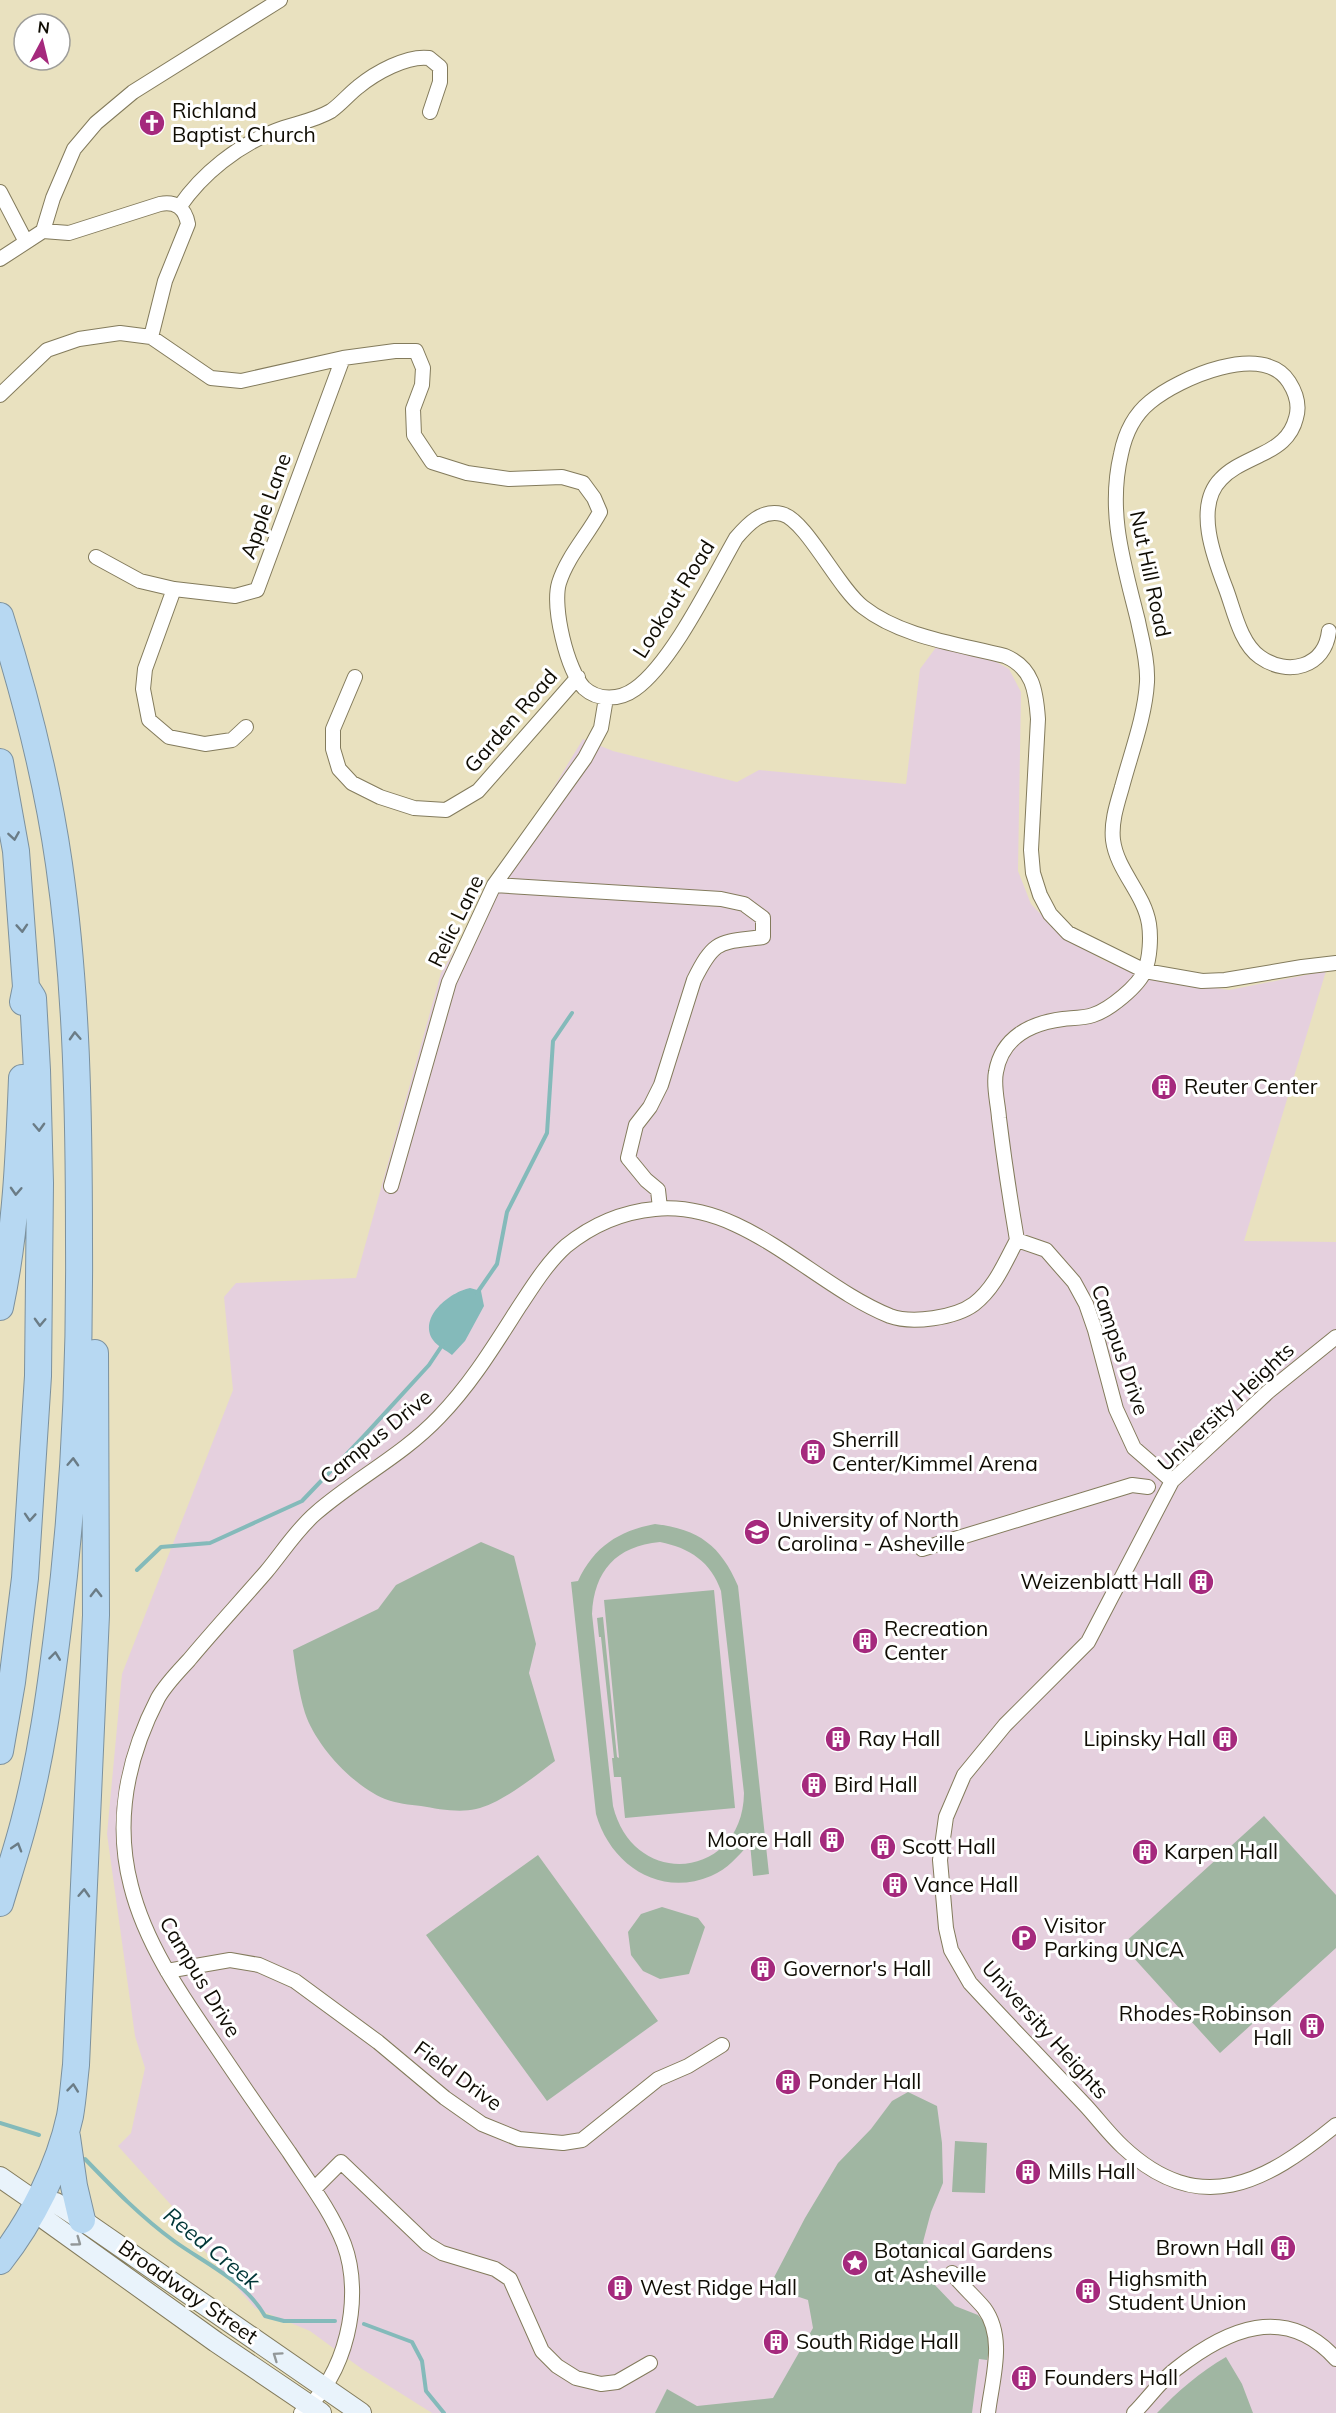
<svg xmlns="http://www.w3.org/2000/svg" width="1336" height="2413" font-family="Mulish,sans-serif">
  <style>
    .education { fill: #e5d0de }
    .green { fill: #a0b6a2; fill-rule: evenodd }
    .water { fill: #84baba }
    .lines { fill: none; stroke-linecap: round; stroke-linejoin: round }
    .stream { stroke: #84baba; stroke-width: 4 }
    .street-casing { stroke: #837b5c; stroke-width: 16 }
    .secondary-casing { stroke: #837b5c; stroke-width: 22 }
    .highway-casing { stroke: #7c919e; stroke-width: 28 }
    .street { stroke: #fff; stroke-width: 14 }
    .secondary { stroke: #e9f3fb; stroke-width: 20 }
    .highway { stroke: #b7d8f2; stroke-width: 26 }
    .oneway { stroke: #6b7c86 }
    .oneway2 { stroke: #929798 }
    .labels { text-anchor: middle; stroke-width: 6; stroke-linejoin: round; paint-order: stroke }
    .poi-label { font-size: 21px; fill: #0f0c03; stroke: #fff; text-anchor: start }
    .street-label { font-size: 21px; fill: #0f0c03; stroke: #fff }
    .water-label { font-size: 22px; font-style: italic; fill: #003738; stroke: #fff }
  </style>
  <rect width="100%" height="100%" fill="#e9e1bf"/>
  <!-- education -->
  <path class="education" d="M937 646 993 660 1009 669 1021 692 1018 871 1031 904 1061 935 1103 960 1154 979 1229 990 1326 971 1244 1241 1336 1242V2413H432L362 2369 310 2331 255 2308 195 2240 190 2226 118 2146 131 2133 145 2068 135 2036 107 1834 122 1674 233 1390 224 1297 236 1283 356 1278 441 973 583 739 613 751 737 782 759 770 906 784 920 669Z"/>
  <!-- green -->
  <path class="green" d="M655 1524C699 1529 721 1546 738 1586L769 1874 753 1876 750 1843C738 1856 728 1869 711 1876 659 1898 610 1864 596 1814L571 1582 578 1581C594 1547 618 1531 655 1524ZM660 1542C690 1548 711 1562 721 1591L744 1793C743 1879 634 1891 613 1806L592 1614C594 1571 616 1546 660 1542Z
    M481 1542 514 1556 536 1644 529 1673 555 1761C534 1777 502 1803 476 1809 459 1813 438 1809 421 1806 410 1805 396 1803 385 1799 353 1786 316 1746 305 1713 299 1693 296 1671 293 1650L378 1609 396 1585Z
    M714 1590 735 1808 625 1818 621 1777H614L612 1758H614L601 1637H599L597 1618 603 1617 617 1757 619 1758 604 1600Z
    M1264 1816 1336 1895V1948L1220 2053 1122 1945Z
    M538 1855 658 2021 547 2101 426 1935Z
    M662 1907 698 1918 705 1927 689 1974 660 1979 643 1971 631 1955 628 1932 641 1914Z
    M908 2092 937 2106 942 2143 943 2183 931 2212 923 2242 933 2283 955 2306 978 2315 988 2327 991 2341 987 2360 979 2359 972 2413H655L667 2389 697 2406 773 2398 813 2328 808 2300 769 2287 805 2218 838 2163 871 2129 892 2101Z
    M955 2141 987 2143 985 2193 952 2192Z
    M1226 2357 1242 2384 1253 2413H1157C1178 2391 1200 2372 1226 2357Z"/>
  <!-- water -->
  <path class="water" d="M470 1288 481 1291 484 1306 465 1341 452 1355C446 1350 438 1347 433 1340 418 1317 450 1292 470 1288Z"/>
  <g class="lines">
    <!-- stream -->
    <path class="stream" d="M477 1293 497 1264 507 1212 547 1133 553 1041 572 1013
      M137 1570 161 1547 210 1543 302 1501 364 1436 429 1365 443 1344
      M0 2123 39 2135
      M85 2159C113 2188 141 2217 174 2241 206 2264 245 2281 265 2316L284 2321H335
      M364 2324 412 2342 422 2361 426 2391 444 2413"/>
    <!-- street casing -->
    <g class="street-casing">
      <path id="street" d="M0 192 26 242
        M180 206C202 174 238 145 275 131 293 124 314 121 331 111 341 104 349 94 358 87 375 73 407 55 429 58L440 67V82L430 112
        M43 231 69 233 160 204C176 201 185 208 188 224L165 281 151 337
        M0 259 43 231 53 198 74 149 96 123 133 92 280 0
        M0 395 47 350 79 339 120 333 151 337 211 378 241 381 343 358 395 351H416L423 368 422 385 413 409 414 435 432 462 467 473 509 479 562 477 583 483 594 498 600 512C587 536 567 557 559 583 552 607 567 670 584 688 598 701 620 700 635 689 672 663 712 580 736 538 748 524 762 509 782 514 806 520 838 588 863 607 901 637 958 644 1005 656 1033 668 1036 691 1038 719L1031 850 1033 873 1040 895 1050 914 1068 933 1145 971 1202 981 1225 980 1302 967 1336 963
        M96 557 140 581 174 589 235 596 257 590 343 358
        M174 589 145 669 143 689 149 720 169 737 205 744 232 740 246 727
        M355 677 333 729V749L339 769 352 783 380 797 414 808 446 810 478 791 578 677
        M494 885 721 899 744 904 763 918V937C719 943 715 938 694 980L661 1085 650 1107 636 1125 628 1158 646 1180 658 1190 660 1208
        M391 1186 449 982 494 885 585 758 601 728 606 698
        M1017 1240C1010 1199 1004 1159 999 1118 998 1103 993 1086 996 1072 1002 1037 1031 1023 1063 1019 1072 1018 1084 1018 1093 1015 1109 1010 1139 986 1145 970 1150 958 1151 937 1149 924 1144 893 1117 871 1113 840 1111 822 1117 804 1122 787 1131 753 1145 717 1147 682 1148 661 1142 641 1138 621 1124 564 1107 513 1121 454 1125 434 1134 415 1150 402 1179 378 1263 341 1289 382 1296 393 1300 405 1296 418 1291 438 1277 447 1260 455 1246 462 1231 468 1221 479 1194 506 1214 558 1226 589 1234 610 1240 643 1260 657 1288 677 1325 667 1329 631
        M1336 1337 1269 1391 1172 1481 1088 1642 1005 1725 964 1775 946 1817 940 1860 946 1928 951 1950 970 1983C1008 2024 1047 2065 1086 2106 1098 2119 1109 2134 1123 2147 1200 2219 1265 2183 1336 2125
        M922 1549 1132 1485 1148 1487
        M167 1971 230 1960 259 1965 295 1981 378 2042 445 2098 482 2124 519 2139 563 2143 582 2140 658 2079 688 2066 722 2045
        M314 2189 341 2162 427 2244 442 2253 495 2269 510 2279 542 2351 557 2366 576 2378 601 2384 617 2382 650 2363
        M952 2273C962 2286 974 2296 984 2308 1006 2338 992 2379 988 2413
        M301 2413C346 2378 364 2297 344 2244 331 2211 308 2181 289 2152 263 2115 237 2077 212 2040 179 1992 145 1942 131 1886 114 1821 128 1756 158 1698 166 1684 178 1672 189 1660 214 1630 240 1602 266 1572 282 1553 297 1529 316 1513 355 1479 403 1455 439 1417 471 1384 494 1346 519 1307 533 1286 547 1263 566 1246 592 1225 622 1212 655 1209 744 1200 813 1285 890 1316 912 1324 955 1318 974 1304 995 1288 1005 1262 1017 1240L1046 1250 1074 1282 1086 1304 1095 1330 1116 1409 1134 1448 1172 1481
        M1134 2413C1148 2399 1160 2381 1176 2369 1227 2329 1285 2303 1336 2359"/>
    </g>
    <!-- secondary casing -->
    <g class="secondary-casing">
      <path id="secondary" d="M0 2177 36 2202 46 2220 216 2342 321 2413
        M36 2202 56 2203 82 2220 361 2413"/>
    </g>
    <!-- highway casing -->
    <g class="highway-casing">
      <path id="highway" d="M0 616C26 698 47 780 59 864 77 989 79 1117 79 1243 80 1372 74 1500 58 1628 50 1693 41 1758 24 1822 17 1849 8 1876 0 1903
        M0 762 16 851 26 987 23 1002
        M0 1307C16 1232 19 1155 22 1078
        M0 1751 12 1682 25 1578 38 1376 40 1183 37 1070 33 998 26 987
        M67 2137 74 2186 82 2220
        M0 2261C32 2220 59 2167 70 2116 73 2099 74 2082 76 2065L96 1615 95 1353"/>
    </g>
    <!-- street -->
    <use href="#street" class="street"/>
    <!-- secondary -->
    <use href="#secondary" class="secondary"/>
    <!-- highway -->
    <use href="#highway" class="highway"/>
  </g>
  <!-- one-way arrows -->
  <defs><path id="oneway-chevron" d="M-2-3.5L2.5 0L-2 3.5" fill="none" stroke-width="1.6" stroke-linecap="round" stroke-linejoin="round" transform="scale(1.5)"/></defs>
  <g class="oneway">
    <use href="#oneway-chevron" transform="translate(14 836) rotate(81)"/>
    <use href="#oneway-chevron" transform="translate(22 928) rotate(86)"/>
    <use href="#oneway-chevron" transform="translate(75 1036) rotate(-93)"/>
    <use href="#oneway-chevron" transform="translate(39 1127) rotate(88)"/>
    <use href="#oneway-chevron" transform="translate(16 1191) rotate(93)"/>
    <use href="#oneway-chevron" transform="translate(40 1322) rotate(92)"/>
    <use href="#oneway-chevron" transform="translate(73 1462) rotate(-87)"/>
    <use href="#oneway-chevron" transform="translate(30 1517) rotate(94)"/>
    <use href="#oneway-chevron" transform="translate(96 1593) rotate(-90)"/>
    <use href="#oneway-chevron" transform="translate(55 1656) rotate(-83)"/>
    <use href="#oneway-chevron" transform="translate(17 1847) rotate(-73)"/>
    <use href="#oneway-chevron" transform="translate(84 1893) rotate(-87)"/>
    <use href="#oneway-chevron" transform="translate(73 2088) rotate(-84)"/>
  </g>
  <g class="oneway2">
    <use href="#oneway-chevron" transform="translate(77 2242) rotate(36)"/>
    <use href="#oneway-chevron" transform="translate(277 2356) rotate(-145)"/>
  </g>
  <!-- icons -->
  <defs>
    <g id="church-disc" transform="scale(1.35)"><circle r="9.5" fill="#a5297d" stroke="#fff"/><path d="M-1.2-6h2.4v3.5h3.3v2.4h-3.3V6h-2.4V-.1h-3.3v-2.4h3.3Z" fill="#fff"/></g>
    <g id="building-disc" transform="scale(1.35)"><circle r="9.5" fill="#a5297d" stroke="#fff"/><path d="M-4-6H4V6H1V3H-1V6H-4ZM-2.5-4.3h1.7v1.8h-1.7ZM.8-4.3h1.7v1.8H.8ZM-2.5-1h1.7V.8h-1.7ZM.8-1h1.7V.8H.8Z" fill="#fff"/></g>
    <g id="university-disc" transform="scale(1.35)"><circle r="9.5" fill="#a5297d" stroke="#fff"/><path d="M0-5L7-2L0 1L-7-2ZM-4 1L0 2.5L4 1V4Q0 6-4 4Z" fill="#fff"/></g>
    <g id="parking-disc" transform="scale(1.35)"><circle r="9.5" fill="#a5297d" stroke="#fff"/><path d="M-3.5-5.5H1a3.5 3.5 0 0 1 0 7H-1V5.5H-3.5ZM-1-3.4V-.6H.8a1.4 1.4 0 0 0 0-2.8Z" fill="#fff"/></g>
    <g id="sight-disc" transform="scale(1.35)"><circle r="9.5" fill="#a5297d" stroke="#fff"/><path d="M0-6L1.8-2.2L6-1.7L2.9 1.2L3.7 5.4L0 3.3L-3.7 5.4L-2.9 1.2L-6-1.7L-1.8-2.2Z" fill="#fff"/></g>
  </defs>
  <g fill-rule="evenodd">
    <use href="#church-disc" x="152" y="123"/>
    <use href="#building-disc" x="1164" y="1087"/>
    <use href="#building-disc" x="813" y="1452"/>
    <use href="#university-disc" x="757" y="1532"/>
    <use href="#building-disc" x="1201" y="1582"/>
    <use href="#building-disc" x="865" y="1641"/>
    <use href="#building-disc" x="838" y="1739"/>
    <use href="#building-disc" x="1225" y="1739"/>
    <use href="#building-disc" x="814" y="1785"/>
    <use href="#building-disc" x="832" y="1840"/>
    <use href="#building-disc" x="883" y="1847"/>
    <use href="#building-disc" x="1145" y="1852"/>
    <use href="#building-disc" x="895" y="1885"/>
    <use href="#parking-disc" x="1024" y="1938"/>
    <use href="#building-disc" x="763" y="1969"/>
    <use href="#building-disc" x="1312" y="2026"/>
    <use href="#building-disc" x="788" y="2082"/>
    <use href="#building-disc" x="1028" y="2172"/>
    <use href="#building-disc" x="1283" y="2248"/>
    <use href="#sight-disc" x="855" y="2263"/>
    <use href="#building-disc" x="620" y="2288"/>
    <use href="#building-disc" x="1088" y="2291"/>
    <use href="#building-disc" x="776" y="2342"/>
    <use href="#building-disc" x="1024" y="2378"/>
  </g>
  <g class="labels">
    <!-- poi labels -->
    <g class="poi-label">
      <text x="172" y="118">Richland<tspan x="172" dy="24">Baptist Church</tspan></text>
      <text x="1184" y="1094">Reuter Center</text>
      <text x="832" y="1447">Sherrill<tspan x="832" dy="24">Center/Kimmel Arena</tspan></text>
      <text x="777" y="1527">University of North<tspan x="777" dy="24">Carolina - Asheville</tspan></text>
      <text x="1182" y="1589" text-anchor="end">Weizenblatt Hall</text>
      <text x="884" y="1636">Recreation<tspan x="884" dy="24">Center</tspan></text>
      <text x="858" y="1746">Ray Hall</text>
      <text x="1206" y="1746" text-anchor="end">Lipinsky Hall</text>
      <text x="834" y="1792">Bird Hall</text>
      <text x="812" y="1847" text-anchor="end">Moore Hall</text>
      <text x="902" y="1854">Scott Hall</text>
      <text x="1164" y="1859">Karpen Hall</text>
      <text x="914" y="1892">Vance Hall</text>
      <text x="1044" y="1933">Visitor<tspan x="1044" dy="24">Parking UNCA</tspan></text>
      <text x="783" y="1976">Governor's Hall</text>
      <text x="1292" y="2021" text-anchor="end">Rhodes-Robinson<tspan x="1292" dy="24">Hall</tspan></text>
      <text x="808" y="2089">Ponder Hall</text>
      <text x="1048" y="2179">Mills Hall</text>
      <text x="1264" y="2255" text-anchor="end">Brown Hall</text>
      <text x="874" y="2258">Botanical Gardens<tspan x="874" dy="24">at Asheville</tspan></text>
      <text x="1108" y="2286">Highsmith<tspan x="1108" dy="24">Student Union</tspan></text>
      <text x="640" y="2295">West Ridge Hall</text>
      <text x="796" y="2349">South Ridge Hall</text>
      <text x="1044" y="2385">Founders Hall</text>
    </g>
    <!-- street labels -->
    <g class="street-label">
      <text transform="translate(266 506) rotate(-70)" y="7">Apple Lane</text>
      <text transform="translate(1150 574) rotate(78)" y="7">Nut Hill Road</text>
      <text transform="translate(674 599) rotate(-58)" y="7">Lookout Road</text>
      <text transform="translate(511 721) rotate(-49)" y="7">Garden Road</text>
      <text transform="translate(456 921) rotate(-64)" y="7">Relic Lane</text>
      <text transform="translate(1120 1350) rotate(71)" y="7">Campus Drive</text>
      <text transform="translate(1226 1407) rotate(-43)" y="7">University Heights</text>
      <text transform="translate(376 1437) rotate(-39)" y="7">Campus Drive</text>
      <text transform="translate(200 1977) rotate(59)" y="7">Campus Drive</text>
      <text transform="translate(1045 2030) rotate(48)" y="7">University Heights</text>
      <text transform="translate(458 2076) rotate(36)" y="7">Field Drive</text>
      <text transform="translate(188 2292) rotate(35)" y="7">Broadway Street</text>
    </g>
    <!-- water labels -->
    <g class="water-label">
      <text transform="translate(212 2248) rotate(39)" y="8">Reed Creek</text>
    </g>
  </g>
  <!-- north arrow -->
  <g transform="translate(42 42) rotate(7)"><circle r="28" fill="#ffffff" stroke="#9f9e9a" stroke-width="1.5"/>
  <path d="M0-4.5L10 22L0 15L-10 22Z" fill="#a5297d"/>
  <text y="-9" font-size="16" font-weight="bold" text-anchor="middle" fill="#0f0c03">N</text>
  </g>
</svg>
